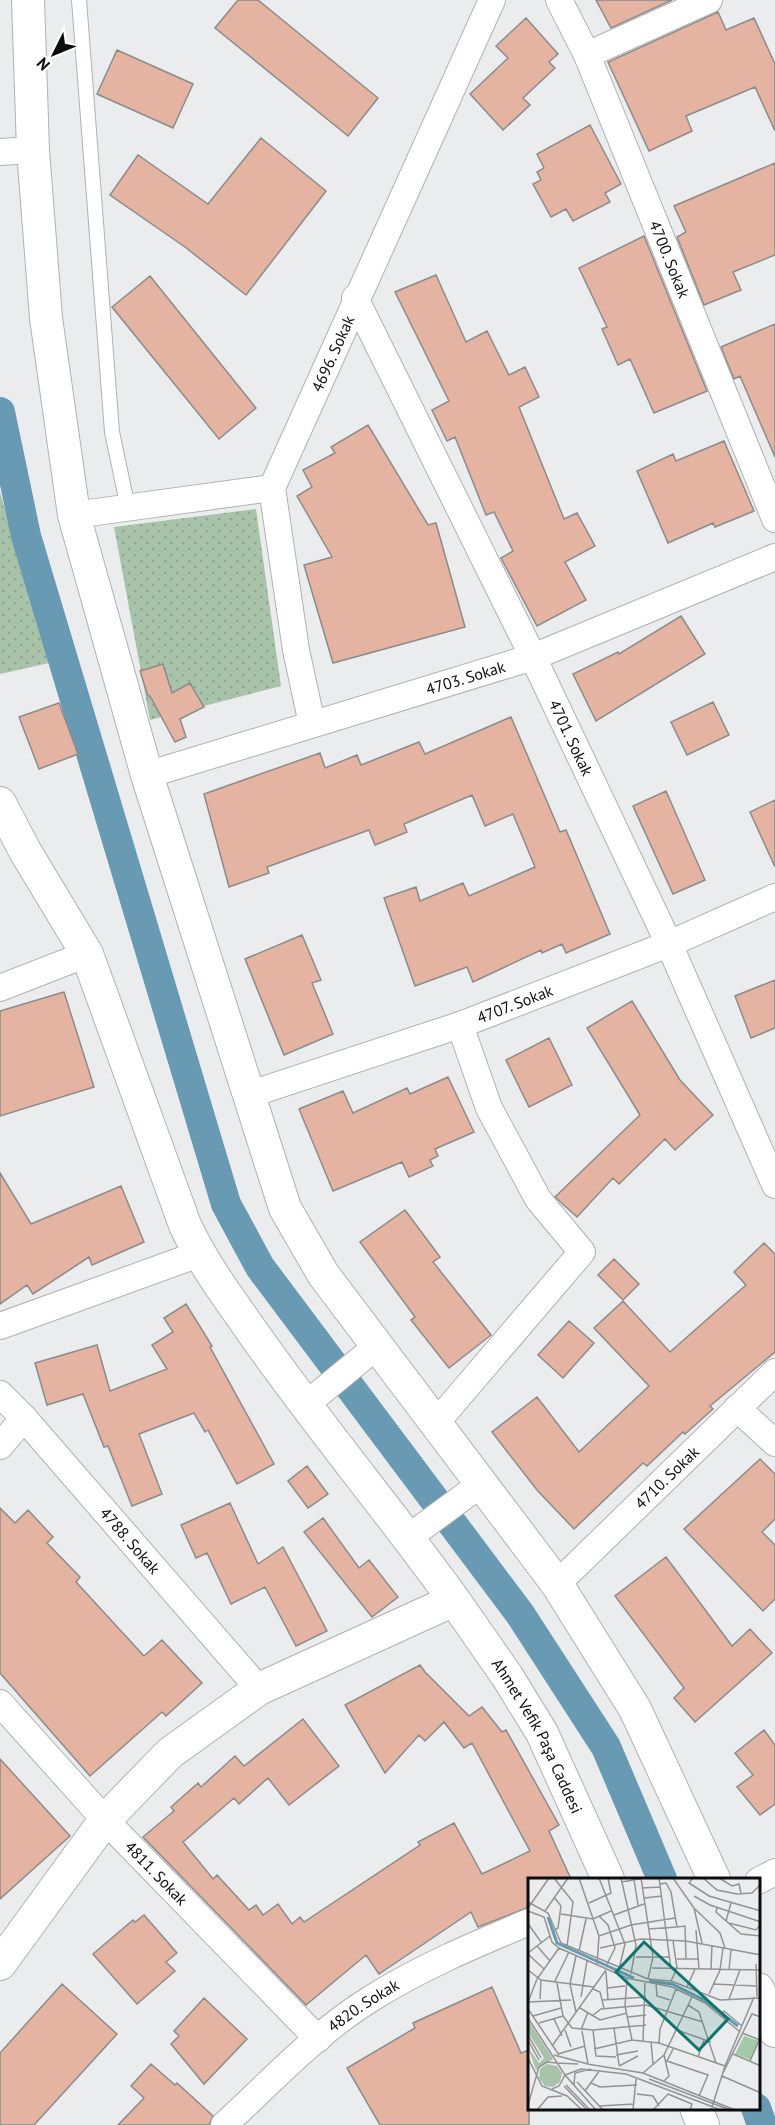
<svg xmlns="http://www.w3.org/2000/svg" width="775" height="2125" font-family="'PT Sans',sans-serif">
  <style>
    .park { fill: url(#park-dots) }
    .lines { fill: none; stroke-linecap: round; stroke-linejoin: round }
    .canal { stroke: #699ab3; stroke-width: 30 }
    .building { fill: #e5b3a1; stroke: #8c8b8b; stroke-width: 1.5 }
    .service-casing { stroke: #b0b1b2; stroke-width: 16 }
    .minor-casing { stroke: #b0b1b2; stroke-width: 28 }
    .tertiary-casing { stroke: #b0b1b2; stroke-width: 34 }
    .service { stroke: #fff; stroke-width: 14 }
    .minor { stroke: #fff; stroke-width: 26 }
    .tertiary { stroke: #fff; stroke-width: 32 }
    .labels { text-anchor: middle; stroke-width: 4.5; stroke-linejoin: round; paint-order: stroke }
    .street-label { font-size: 16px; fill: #0d0d0e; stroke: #fff }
    .inset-river { fill: none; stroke: #699ab3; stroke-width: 3 }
    .inset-road { fill: none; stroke: #929394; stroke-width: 1.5 }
    .view { fill: #0f766e; fill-opacity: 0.15; stroke: #0f766e; stroke-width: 3 }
    .inset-edge { fill: none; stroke: #0d0d0e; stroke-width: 3 }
  </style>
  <defs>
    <pattern id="park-dots" width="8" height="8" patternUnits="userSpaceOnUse" patternTransform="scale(1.5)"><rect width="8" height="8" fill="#a9c3ab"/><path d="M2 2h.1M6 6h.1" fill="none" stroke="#90a692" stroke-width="1.8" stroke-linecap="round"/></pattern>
  </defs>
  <rect width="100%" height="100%" fill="#ebeced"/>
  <!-- park -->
  <path class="park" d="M0 492 49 663 0 674Z
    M256 509 281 686 150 720 114 527Z"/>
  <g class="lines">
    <!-- canal -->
    <path class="canal" d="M0 412 26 536 226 1204 260 1267 520 1614 606 1747 662 1879
      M756 2108 762 2125"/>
  </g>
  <!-- building -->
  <path class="building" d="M238 0H258L378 98 348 136 215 28Z
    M596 0H672L611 28Z
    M718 12 726 30 754 18 775 64V131L755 87 686 116 692 131 649 151 608 62Z
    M526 18 558 54 549 62 555 68 523 98 530 105 503 130 470 94 508 58 496 46Z
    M117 50 193 84 173 128 97 94Z
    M590 125 621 184 605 193 610 202 573 221 566 209 551 217 533 184 541 180 537 172 544 168 537 154Z
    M261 138 326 191 246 295 185 247 110 195 138 155 208 204Z
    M775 163V255L733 272 741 290 704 305 677 237 686 232 674 206Z
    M644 236 707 391 654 413 630 359 618 365 602 329 607 327 579 268Z
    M436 275 466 342 487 331 509 375 525 367 539 397 519 407 564 519 577 513 595 546 565 562 586 600 537 626 501 558 513 551 494 512 486 515 455 437 447 441 432 410 449 401 395 292Z
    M150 276 256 408 219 439 112 307Z
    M775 324V457L740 376 734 379 721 347Z
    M368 425 428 525 436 523 465 627 333 663 304 565 332 557 297 496 312 487 303 470 335 453 331 447Z
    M724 441 754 511 715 527 713 523 668 543 637 471 673 454 676 461Z
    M681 616 705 654 596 721 573 674 618 652 619 654Z
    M163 664 172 693 190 683 204 707 180 719 186 737 175 742 150 696H148L140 671Z
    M713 702 729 735 687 755 671 722Z
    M59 703 78 754 39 769 19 717Z
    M511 717 560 832 566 830 610 934 566 953 562 944 542 953 541 950 473 982 467 967 415 986 384 898 416 887 420 901 463 883 469 896 535 867 513 814 485 826 472 795 404 824 407 832 375 845 369 830 267 867 269 873 229 887 204 794 320 753 325 768 357 755 361 765 419 742 425 754Z
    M666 791 705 880 673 894 633 806Z
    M775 800V867L750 812Z
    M302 935 321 980 312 983 333 1034 284 1055 245 959Z
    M775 980V1028L751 1038 735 996Z
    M64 992 94 1087 0 1116V1011Z
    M632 1001 680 1080 713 1115 675 1150 665 1139 619 1184 613 1178 577 1217 555 1197 640 1115 587 1028Z
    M549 1038 572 1085 529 1107 506 1060Z
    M448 1077 474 1132 435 1149 438 1156 430 1160 433 1166 409 1177 402 1162 333 1191 299 1109 343 1091 353 1113 407 1088 410 1094Z
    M0 1173 31 1224 121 1186 144 1242 92 1265 89 1257 33 1294 27 1285 0 1304Z
    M405 1210 440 1257 433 1262 491 1335 449 1368 411 1320 415 1317 360 1242Z
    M764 1243 775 1254V1352L710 1406 713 1409 685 1434 683 1432 647 1466 643 1463 574 1529 537 1490 492 1432 537 1397 579 1452 649 1386 594 1328 623 1301 670 1352 746 1285 734 1272Z
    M614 1259 639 1284 623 1300 598 1275Z
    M186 1304 212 1346 210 1347 274 1464 237 1484 208 1430 205 1432 194 1413 139 1434 162 1494 132 1506 108 1446 104 1447 83 1394 47 1405 35 1363 97 1345 110 1391 167 1369 152 1345 173 1332 164 1318Z
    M569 1321 594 1343 563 1378 538 1355Z
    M760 1459 775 1474V1519L762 1532 775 1545V1599L763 1611 684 1529Z
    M307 1466 328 1494 308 1508 288 1481Z
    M230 1503 258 1564 283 1547 327 1631 296 1646 265 1587 231 1604 207 1553 196 1558 181 1525Z
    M0 1508 15 1523 28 1510 53 1537 47 1543 80 1577 76 1582 144 1656 162 1640 202 1683 166 1716 162 1712 90 1776 0 1673Z
    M323 1518 359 1568 369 1560 398 1597 372 1617 304 1532Z
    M666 1557 732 1646 750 1629 772 1653 695 1722 674 1698 684 1688 615 1596Z
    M420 1665 425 1672 469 1716 482 1707 502 1732 506 1730 559 1825 549 1831 571 1879H529V1907L478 1927 471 1912 379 1974 366 1955 306 2005 143 1837 174 1811 171 1807 198 1783 201 1787 235 1756 244 1766 303 1719 339 1766 289 1805 268 1778 239 1804 234 1798 183 1842 213 1879 217 1875 249 1910 256 1905 263 1915 278 1904 292 1924 300 1917 304 1922 420 1845 418 1842 454 1823 482 1874 530 1851 472 1743 464 1748 444 1722 425 1741 419 1735 385 1773 345 1705Z
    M764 1730 775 1745V1804L760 1815 737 1787 753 1775 735 1753Z
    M0 1759 70 1836 0 1899Z
    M144 1915 177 1953 166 1962 175 1971 137 2004 93 1954 133 1920 135 1922Z
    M62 1984 117 2034 34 2125H0V2053Z
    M492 1987 521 2053 529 2050V2125H380L347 2068 415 2028 413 2023Z
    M204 1998 247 2039 204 2084 171 2044 179 2036 174 2031Z
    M151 2064 175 2085 177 2083 213 2116 209 2125H118L144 2098 131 2086Z"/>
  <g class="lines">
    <!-- service casing -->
    <g class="service-casing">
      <path id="service" d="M79 0 112 432 128 508"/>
    </g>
    <!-- minor casing -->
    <g class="minor-casing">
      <g id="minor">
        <path id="s1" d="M559 0 587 55 775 519"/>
        <path d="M587 55 709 0"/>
        <path d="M0 152 33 150"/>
        <path id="s2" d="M355 298 533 657 669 944 775 1185"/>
        <path d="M74 515 272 488"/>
        <path id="s3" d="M312 724 296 650 272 488 492 0"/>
        <path id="s4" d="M147 775 533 657 775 557"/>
        <path d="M0 988 87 954"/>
        <path id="s5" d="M248 1095 460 1025 669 944 775 897"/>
        <path d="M0 1326 199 1254"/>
        <path id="s6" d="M0 1394 24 1418 259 1689"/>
        <path d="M304 1406 377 1346"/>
        <path d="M737 1408 775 1443"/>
        <path d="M435 1424 582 1252 538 1199 489 1108 460 1025"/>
        <path d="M0 1446 24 1418"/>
        <path d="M409 1537 481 1484"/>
        <path id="s7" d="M557 1584 775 1372"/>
        <path id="s8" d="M0 1703 105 1820 318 2039"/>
        <path d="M758 1881 775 1872"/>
        <path id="s9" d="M224 2125C271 2082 316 2033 369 2000 419 1968 474 1945 529 1922"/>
      </g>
    </g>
    <!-- tertiary casing -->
    <g class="tertiary-casing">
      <g id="tertiary">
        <path d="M28 0 33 150 46 318 74 515 147 775 285 1208 323 1274 557 1584 635 1709 714 1879"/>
        <path d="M0 803 25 851 87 954 185 1225C204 1266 231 1301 256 1337 319 1427 390 1511 454 1600L259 1689 170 1753 105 1820 0 1964"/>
        <path id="s10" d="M454 1600 507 1676 542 1733 608 1879"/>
        <path d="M758 1989 775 2031"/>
        <path d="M696 2108 703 2125"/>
      </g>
    </g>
    <!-- service -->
    <use href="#service" class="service"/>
    <!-- minor -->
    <use href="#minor" class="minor"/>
    <!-- tertiary -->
    <use href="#tertiary" class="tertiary"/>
  </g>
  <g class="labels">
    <!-- street labels -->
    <g class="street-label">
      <text dy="6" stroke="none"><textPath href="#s1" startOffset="282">4700. Sokak</textPath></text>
      <text dy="6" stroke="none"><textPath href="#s3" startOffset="387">4696. Sokak</textPath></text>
      <text dy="6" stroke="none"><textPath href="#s4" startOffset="333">4703. Sokak</textPath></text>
      <text dy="6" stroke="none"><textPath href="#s2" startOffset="490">4701. Sokak</textPath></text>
      <text dy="6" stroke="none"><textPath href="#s5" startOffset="282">4707. Sokak</textPath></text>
      <text dy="6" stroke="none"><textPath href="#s7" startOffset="153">4710. Sokak</textPath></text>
      <text dy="6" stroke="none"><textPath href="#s6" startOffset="196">4788. Sokak</textPath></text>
      <text dy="6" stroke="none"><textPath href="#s10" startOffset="160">Ahmet Vefik Paşa Caddesi</textPath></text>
      <text dy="6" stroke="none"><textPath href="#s8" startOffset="231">4811. Sokak</textPath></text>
      <text dy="6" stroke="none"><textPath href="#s9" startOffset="184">4820. Sokak</textPath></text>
    </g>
  </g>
  <!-- overview -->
  <g transform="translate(528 1878)">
    <rect width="232" height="232" fill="#ebeced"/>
    <path d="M0 142 25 181 8 192 0 169 11 185 16 180 0 154ZM19 186 29 188 34 195 32 204 25 209 17 208 11 200 12 191Z" fill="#a9c3ab"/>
    <path d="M216 158 231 163 223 182 207 176Z" fill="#a3caa6"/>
    <path class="inset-river" d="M20 39 29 65 106 100M121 103 144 106 178 123 210 148"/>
    <path class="inset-road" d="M26 0 45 24 39 68M51 0 71 58 69 87M71 0 97 66 91 91M93 0 108 67 103 96M113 0 125 79 120 101 143 103 192 122 233 120M131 0 143 91M145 0 166 30 174 65M165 0 161 5 181 18 233 33M175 0 189 12 209 16 224 15 233 6M191 0 204 8 211 6 213 15M106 2 110 27M93 4 112 1M132 6 138 5 143 14 149 49 157 48 158 81M114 10 132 9M166 18 182 27 233 44M26 19 33 28 30 50 26 52M116 20 134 18M0 24 20 35 33 65 120 101M61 25 83 15 80 0M0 30 21 0M189 30 188 34 213 56 233 58M167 31 192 55 197 70M0 33 16 39 24 64 31 70 99 100 144 109 177 125 211 153M17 33 40 0M33 36 65 41 83 33M86 37 116 26M71 38 80 47 87 70 79 86M198 43 203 25M201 45 228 52 233 46M1 47 13 64M120 51 149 49M168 52 171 91M71 58 103 47 147 40M9 68 22 83M72 70 113 61 158 63 233 77M51 73 58 41M0 75 22 58M0 76 16 91M108 79H142M149 81H170M228 86 229 119M124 90 233 92M183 91 184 67M0 92 13 102 66 109M201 92 203 72M78 94 80 122M99 100 97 128 104 162M143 103 149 90 145 63M26 105 41 74M29 105 35 138 44 150 65 152 118 147M128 106 129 118 142 122M185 106 229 108M159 109 167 91M79 110 97 108M65 111 72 114 76 130M181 116 192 92 195 70M53 119 59 83M12 121 13 102M201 121 212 92M75 122 118 119M0 124 9 101 31 70M0 124 43 122M160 127 171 134 188 185M52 130 72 142 99 135M0 131 31 177M48 134 42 106 48 78M193 137 196 133 214 148M5 138 33 130M64 138 73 131 118 127 175 144M100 139 118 137M0 140 37 197 68 232M26 141 34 158M11 145 35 138M86 150 91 187M37 152 43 169M53 152 60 134M65 152 68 178 88 179M149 152 183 164M54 153 60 186M214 155 232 162M0 157 13 180M115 163 117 105M1 164 11 182M123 164 125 186M131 165 132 151 148 111M24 168 78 92M66 171 104 162 131 165 197 188M145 171 139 183 180 197 171 218M30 176 57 168M205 176 233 188M26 177 60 186M88 177 110 173M136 177 141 198 136 203M170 179 176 162M0 180 14 208 39 218 54 232M222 183 233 158M29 185 50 186M59 186 115 195 207 232M91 188 110 178M115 195 136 177 164 119M37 197 53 191 98 196 193 232M194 197 224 136 233 139M194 198 233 215M121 201 202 232M49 204 75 232M63 205 72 209 109 207M38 207 62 232M46 207 47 195 63 191M36 208 59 232M24 211 31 208 37 197M57 213 72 192M109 216 125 218 131 228M140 216 164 226 162 232M0 227 11 189 19 184 29 185M71 228 106 226M9 232 20 219 34 218M105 232 108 201M125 232 140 216M183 232 197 188 226 119"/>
    <path class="view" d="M116 64 200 141 171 172 88 94Z"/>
    <rect width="232" height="232" class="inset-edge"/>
  </g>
  <!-- north arrow -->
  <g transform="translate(54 54) rotate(227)" stroke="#ffffff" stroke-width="4.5" paint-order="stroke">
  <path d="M0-4.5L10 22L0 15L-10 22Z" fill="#0d0d0e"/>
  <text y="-9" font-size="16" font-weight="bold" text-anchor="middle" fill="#0d0d0e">N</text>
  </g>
</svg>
